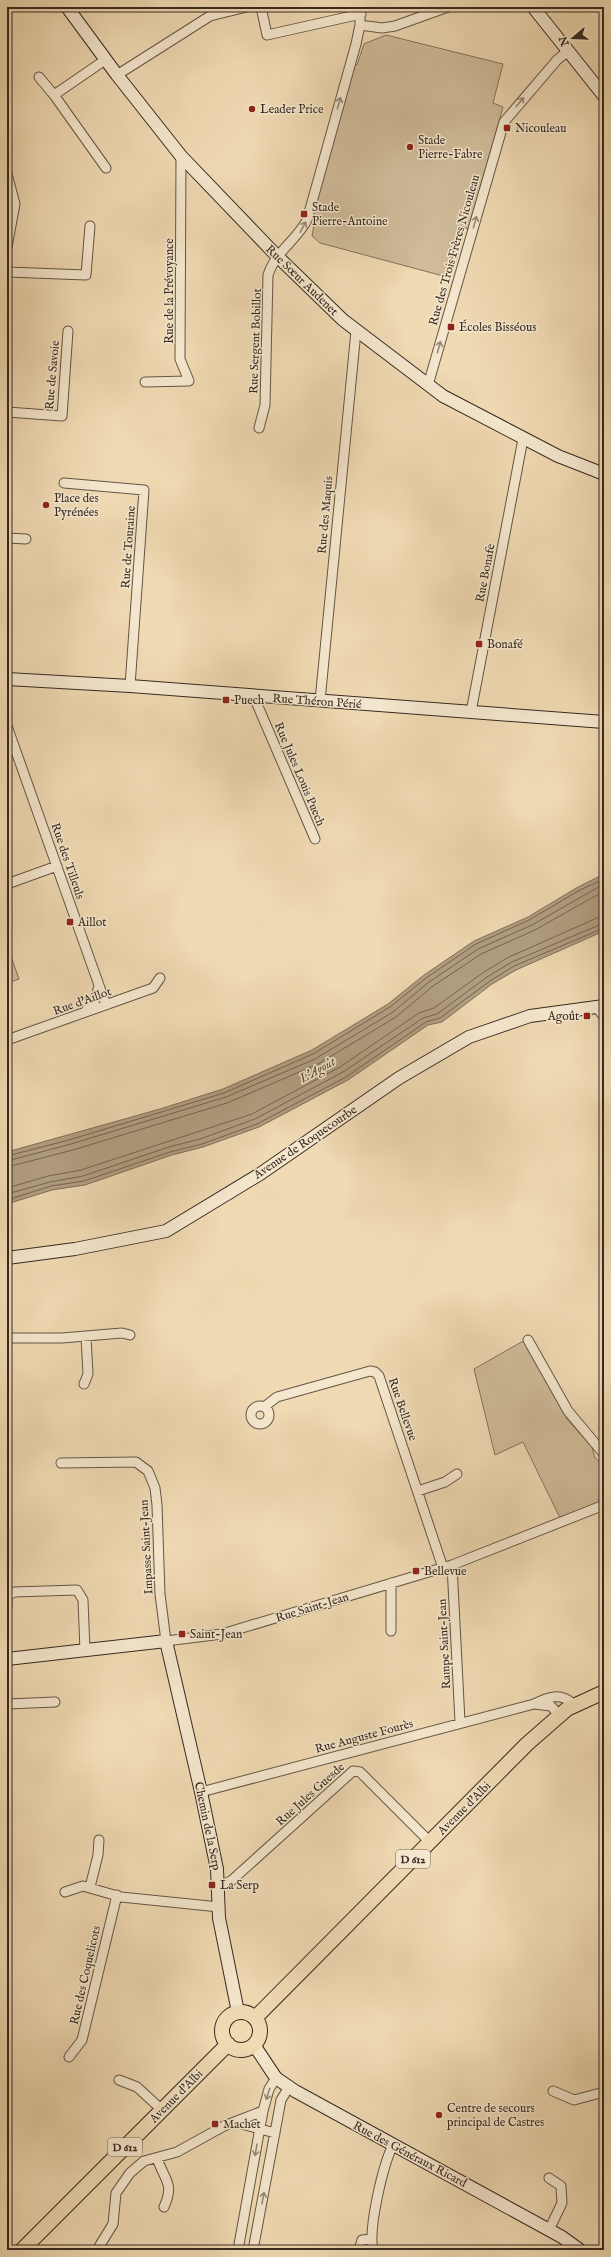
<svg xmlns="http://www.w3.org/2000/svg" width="611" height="2257" font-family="'IM FELL English',serif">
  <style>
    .green { fill: #d0bc9a; stroke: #83725e }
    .water { fill: #b19e81; stroke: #806f5b }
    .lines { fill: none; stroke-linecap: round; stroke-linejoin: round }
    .shore { stroke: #746451; stroke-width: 1 }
    .street-casing { stroke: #645546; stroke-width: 11 }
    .secondary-casing { stroke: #362921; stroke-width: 14 }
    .primary-casing { stroke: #362921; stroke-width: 16 }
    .street { stroke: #f5e7ce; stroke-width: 9 }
    .secondary { stroke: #f5e7ce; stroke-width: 12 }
    .primary { stroke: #f0dab3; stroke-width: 14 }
    .oneway { stroke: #968878 }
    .poi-dot { fill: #8f2418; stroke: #f5e7ce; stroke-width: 1.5 }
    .labels { text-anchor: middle; stroke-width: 3; stroke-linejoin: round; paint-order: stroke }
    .shield { fill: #f5e7ce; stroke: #6f6255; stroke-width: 1 }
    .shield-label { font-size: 11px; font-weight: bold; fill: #362921 }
    .poi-label { font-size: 12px; fill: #362921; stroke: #f5e7ce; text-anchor: start }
    .street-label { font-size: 12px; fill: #362921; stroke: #f5e7ce }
    .water-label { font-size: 13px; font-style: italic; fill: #5b4c3e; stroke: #f5e7ce }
  </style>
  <rect width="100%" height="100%" fill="#f0dab3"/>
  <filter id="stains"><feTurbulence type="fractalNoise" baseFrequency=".005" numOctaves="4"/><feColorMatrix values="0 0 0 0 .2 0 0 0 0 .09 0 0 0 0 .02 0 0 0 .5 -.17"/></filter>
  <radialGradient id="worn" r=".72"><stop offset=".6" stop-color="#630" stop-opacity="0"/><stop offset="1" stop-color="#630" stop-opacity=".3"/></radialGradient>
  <!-- green -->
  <path class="green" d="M386 35 503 64 493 103 503 107 469 229 460 227 447 277 320 243 312 236 315 219 312 212 352 64 357 65 364 44Z
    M7 945 19 979 7 983Z
    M525 1340 567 1413 566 1418 592 1447 595 1458 604 1465V1497L598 1500 599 1502 560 1518 523 1442 495 1455 474 1369Z"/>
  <!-- water -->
  <path class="water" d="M604 874V931L516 970 492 984 442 1022 428 1025 348 1080 259 1127 203 1147 172 1155 85 1185 52 1190 7 1204V1152L160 1109 223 1089 312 1050 388 1004 424 975 474 941 528 917 578 887Z"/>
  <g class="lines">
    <!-- shore -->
    <path class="shore" d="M7 1156 69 1140 224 1093 313 1054 390 1007 426 978 476 944 529 920 580 890 604 879
      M7 1161 71 1144 226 1097 315 1059 393 1012 429 982 478 949 532 925 604 884
      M7 1167 73 1150 227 1103 318 1064 396 1017 433 986 481 954 535 930 604 891
      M7 1188 48 1176 81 1170 252 1114 340 1067 419 1013 434 1008 484 972 509 957 597 918 604 917
      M7 1194 50 1182 83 1176 169 1147 200 1139 255 1119 343 1072 423 1018 437 1014 487 977 512 962 604 923
      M7 1200 51 1186 84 1181 170 1152 202 1144 257 1124 346 1077 426 1022 440 1018 490 981 514 966 604 928"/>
    <!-- street casing -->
    <g class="street-casing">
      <path id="street" d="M261 7 267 35 361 14
        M360 25 382 28 395 26 448 7
        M105 60 54 95 106 168
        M117 75 210 16 247 7
        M39 77 54 95
        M7 174 15 204 7 247
        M7 272 86 275 90 226
        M145 382 189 381 180 359 181 156
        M428 385 504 122 557 60 568 51
        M7 412 62 416 68 331
        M259 428 265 405 268 275C275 252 296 241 307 220L356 44 360 25V7
        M64 483 144 490 130 686
        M7 538 26 539
        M254 697 315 839
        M320 701 356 331
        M471 712 523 439
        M7 726 106 1005
        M7 884 57 866
        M596 1006 604 1017
        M85 1012 95 1000 99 986
        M7 1040 153 988 160 978
        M7 1338H62L122 1333 130 1335
        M528 1340 568 1411 604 1454
        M84 1384 88 1374 86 1337
        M251 1415a9 9 0 1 1 18 0a9 9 0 1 1-18 0Z
        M264 1407 277 1397 370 1371 375 1372 379 1376 443 1568
        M61 1463 136 1462 148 1471 155 1488 157 1505 160 1594 166 1641 222 1634 452 1565 604 1505
        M418 1491 445 1482 457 1474
        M452 1565 460 1722
        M391 1583V1631
        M7 1596 14 1592 77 1590 83 1600 85 1651
        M7 1599V1606
        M7 1704 55 1702
        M535 1704 551 1706 559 1715
        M201 1792 534 1704C548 1697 561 1692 573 1704
        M219 1886 231 1881 353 1771 360 1772 430 1842
        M90 1887 98 1855 99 1840
        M65 1892 83 1886 121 1897 219 1907
        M69 2057 82 2040 117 1895
        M119 2080 137 2087 162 2110
        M553 2091 574 2100 604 2092
        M234 2122 275 2133
        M157 2158C164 2180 175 2183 164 2207
        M549 2178 561 2186 562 2203 549 2230
        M97 2250 113 2224 116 2193 130 2173 144 2161 177 2152 224 2126 263 2111
        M238 2250 263 2111 269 2089 276 2078
        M253 2250 281 2100 289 2087
        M359 2250 362 2240 372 2239
        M373 2250C368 2228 383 2165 393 2145"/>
    </g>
    <!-- secondary casing -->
    <g class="secondary-casing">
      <path id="secondary" d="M67 7 117 75 181 156 277 256 343 320 443 396 558 456 604 474
        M533 7 604 96
        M7 679 130 686 604 722
        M7 1258 75 1249 166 1231 260 1174 399 1078 469 1037 530 1016 604 1006
        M7 1659 166 1641 201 1792 217 1869 219 1918 238 2012
        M254 2045 276 2078 295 2091 562 2237 580 2250"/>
    </g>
    <!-- primary casing -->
    <g class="primary-casing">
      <path id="primary" d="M222 2031a19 19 0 1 1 38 0a19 19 0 1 1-38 0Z
        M255 2018 527 1744 567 1709 604 1692
        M22 2250 228 2044"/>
    </g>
    <!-- street -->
    <use href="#street" class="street"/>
    <!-- secondary -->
    <use href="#secondary" class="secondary"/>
    <!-- primary -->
    <use href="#primary" class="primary"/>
  </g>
  <!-- one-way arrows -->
  <defs><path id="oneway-shaft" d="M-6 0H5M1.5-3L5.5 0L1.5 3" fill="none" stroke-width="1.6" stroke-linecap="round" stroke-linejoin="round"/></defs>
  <g class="oneway">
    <use href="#oneway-shaft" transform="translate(520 102) rotate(-50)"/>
    <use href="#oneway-shaft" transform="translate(339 103) rotate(-74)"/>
    <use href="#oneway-shaft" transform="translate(475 222) rotate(-74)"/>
    <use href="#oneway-shaft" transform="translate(303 227) rotate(-62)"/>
    <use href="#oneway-shaft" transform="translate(439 347) rotate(-74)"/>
    <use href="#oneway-shaft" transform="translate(268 2094) rotate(107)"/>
    <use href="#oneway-shaft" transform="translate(256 2150) rotate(100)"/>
    <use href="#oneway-shaft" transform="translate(263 2198) rotate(-80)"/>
  </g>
  <!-- markers -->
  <g class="poi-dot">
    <circle cx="252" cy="109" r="4"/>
    <rect x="503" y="124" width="8" height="8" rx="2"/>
    <circle cx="410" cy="147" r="4"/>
    <rect x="300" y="210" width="8" height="8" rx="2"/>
    <rect x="447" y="323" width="8" height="8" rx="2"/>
    <circle cx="46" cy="505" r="4"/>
    <rect x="475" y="640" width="8" height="8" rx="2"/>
    <rect x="222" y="696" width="8" height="8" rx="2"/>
    <rect x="66" y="918" width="8" height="8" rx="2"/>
    <rect x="583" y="1012" width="8" height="8" rx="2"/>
    <rect x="412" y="1567" width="8" height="8" rx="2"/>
    <rect x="178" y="1630" width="8" height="8" rx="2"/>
    <rect x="208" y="1881" width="8" height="8" rx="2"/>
    <circle cx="439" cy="2115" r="4"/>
    <rect x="211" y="2120" width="8" height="8" rx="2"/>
  </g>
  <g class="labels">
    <!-- shield labels -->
    <g class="shield">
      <rect x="396" y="1850" width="34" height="18" rx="3"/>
      <rect x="108" y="2138" width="34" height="18" rx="3"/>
    </g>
    <g class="shield-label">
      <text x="413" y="1863">D 612</text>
      <text x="125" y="2151">D 612</text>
    </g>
    <!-- poi labels -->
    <g class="poi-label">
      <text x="260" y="113">Leader Price</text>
      <text x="515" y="132">Nicouleau</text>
      <text x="418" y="144">Stade<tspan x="418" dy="14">Pierre-Fabre</tspan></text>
      <text x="312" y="211">Stade<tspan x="312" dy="14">Pierre-Antoine</tspan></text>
      <text x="459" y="331">Écoles Bisséous</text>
      <text x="54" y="502">Place des<tspan x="54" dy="14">Pyrénées</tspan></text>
      <text x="487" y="648">Bonafé</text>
      <text x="234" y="704">Puech</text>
      <text x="78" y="926">Aillot</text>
      <text x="579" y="1020" text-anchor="end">Agoût</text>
      <text x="424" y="1575">Bellevue</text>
      <text x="190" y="1638">Saint-Jean</text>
      <text x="220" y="1889">La Serp</text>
      <text x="447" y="2112">Centre de secours<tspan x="447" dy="14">principal de Castres</tspan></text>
      <text x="223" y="2128">Machet</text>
    </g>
    <!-- street labels -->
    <g class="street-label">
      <text transform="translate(454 250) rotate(-74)" y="4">Rue des Trois Frères Nicouleau</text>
      <text transform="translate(302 280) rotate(44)" y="4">Rue Sœur Audenet</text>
      <text transform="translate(169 291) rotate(-90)" y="4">Rue de la Prévoyance</text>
      <text transform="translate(255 341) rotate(-88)" y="4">Rue Sergent Bobillot</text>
      <text transform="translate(52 375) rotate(-85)" y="4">Rue de Savoie</text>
      <text transform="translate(325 515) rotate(-85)" y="4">Rue des Maquis</text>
      <text transform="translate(128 547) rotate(-86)" y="4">Rue de Touraine</text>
      <text transform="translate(485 573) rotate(-79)" y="4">Rue Bonafe</text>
      <text transform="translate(317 701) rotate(4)" y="4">Rue Théron Périé</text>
      <text transform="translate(300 774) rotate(67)" y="4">Rue Jules Louis Puech</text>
      <text transform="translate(68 861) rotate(71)" y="4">Rue des Tilleuls</text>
      <text transform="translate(82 1001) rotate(-20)" y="4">Rue d'Aillot</text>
      <text transform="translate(305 1142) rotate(-34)" y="4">Avenue de Roquecourbe</text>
      <text transform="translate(403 1409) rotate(71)" y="4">Rue Bellevue</text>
      <text transform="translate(146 1547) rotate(-93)" y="4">Impasse Saint-Jean</text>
      <text transform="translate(312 1607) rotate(-17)" y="4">Rue Saint-Jean</text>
      <text transform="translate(444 1644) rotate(-93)" y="4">Rampe Saint-Jean</text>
      <text transform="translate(364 1736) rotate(-15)" y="4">Rue Auguste Fourès</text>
      <text transform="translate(310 1794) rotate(-42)" y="4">Rue Jules Guesde</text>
      <text transform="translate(464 1808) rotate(-45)" y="4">Avenue d'Albi</text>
      <text transform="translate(208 1826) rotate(78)" y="4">Chemin de la Serp</text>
      <text transform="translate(85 1975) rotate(-77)" y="4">Rue des Coquelicots</text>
      <text transform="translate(176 2096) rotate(-45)" y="4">Avenue d'Albi</text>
      <text transform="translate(410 2154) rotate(28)" y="4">Rue des Généraux Ricard</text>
    </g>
    <!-- water labels -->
    <g class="water-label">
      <text transform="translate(317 1069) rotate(-30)" y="5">L'Agoût</text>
    </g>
  </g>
  <!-- margin -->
  <rect width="611" height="2257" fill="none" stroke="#f0dab3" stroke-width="24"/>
  <rect x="8" y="8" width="595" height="2241" fill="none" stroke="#362921" stroke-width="2"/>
  <rect x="12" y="12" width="587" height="2233" fill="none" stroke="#362921"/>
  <!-- north arrow -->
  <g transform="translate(573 38) rotate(251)" stroke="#f5e7ce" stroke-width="3" paint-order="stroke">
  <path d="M0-3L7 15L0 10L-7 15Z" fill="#362921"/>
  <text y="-6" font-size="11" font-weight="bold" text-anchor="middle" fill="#362921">N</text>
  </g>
  <rect width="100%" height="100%" filter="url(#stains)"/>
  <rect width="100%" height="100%" fill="url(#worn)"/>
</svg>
